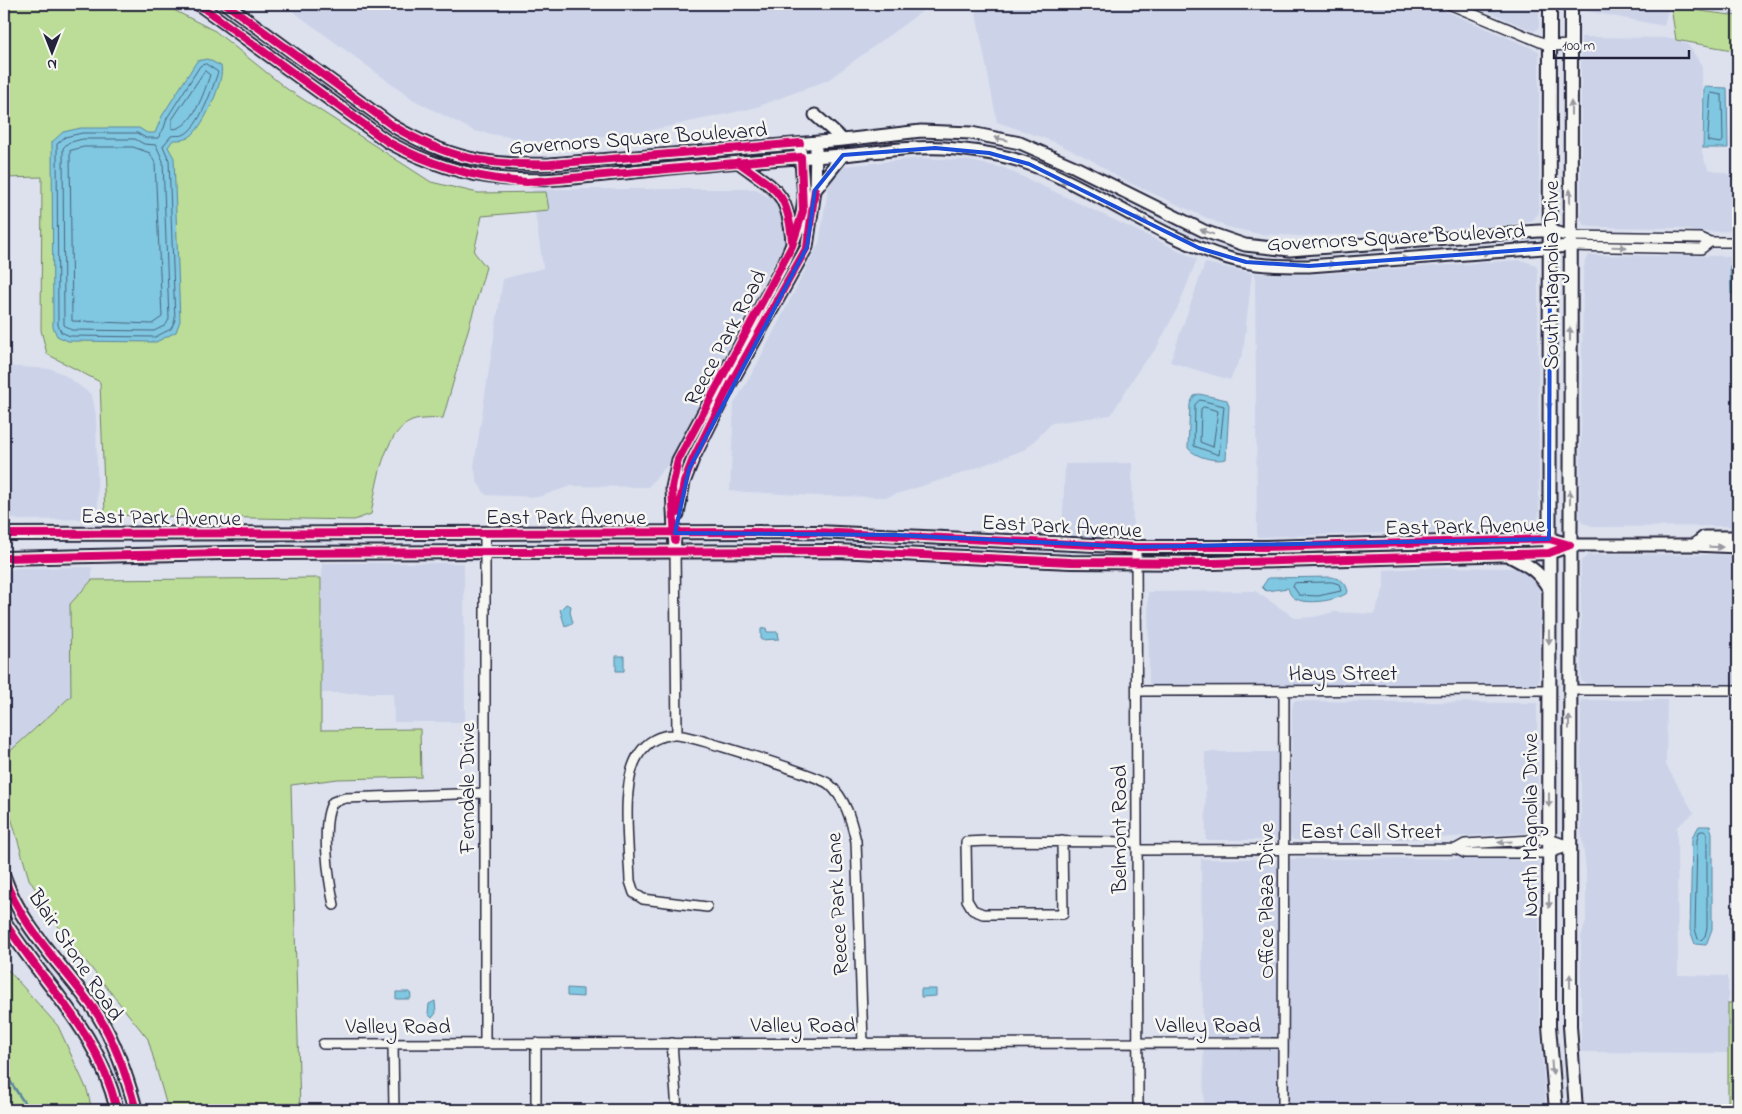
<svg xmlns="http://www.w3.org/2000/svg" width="1742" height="1114" font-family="'Indie Flower',sans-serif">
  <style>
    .built { fill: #ccd3e9 }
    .green { fill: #bcdd97; stroke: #6f8069 }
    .water { fill: #80c7e1; stroke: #5a859f }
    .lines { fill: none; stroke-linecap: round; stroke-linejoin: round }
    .shore { stroke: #48647d; stroke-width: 1 }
    .stream { stroke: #5a859f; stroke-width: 2.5 }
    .minor-casing { stroke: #22223b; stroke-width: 12 }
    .tertiary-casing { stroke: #22223b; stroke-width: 15 }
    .secondary-casing { stroke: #22223b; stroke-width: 16 }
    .minor { stroke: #f6f6f2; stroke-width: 9 }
    .tertiary { stroke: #f6f6f2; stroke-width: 11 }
    .secondary { stroke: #f6f6f2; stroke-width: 12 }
    .cycleway-casing { stroke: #f6f6f2; stroke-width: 11 }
    .cycleway { stroke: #d6006c; stroke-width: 8 }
    .oneway { fill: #9797a0 }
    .marked { fill: none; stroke: #1d4ed8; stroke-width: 4; stroke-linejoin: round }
    .labels { text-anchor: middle; stroke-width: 5; stroke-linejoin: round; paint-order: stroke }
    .street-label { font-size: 22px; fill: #22223b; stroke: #f6f6f2 }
  </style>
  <rect width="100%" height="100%" fill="#dde1ed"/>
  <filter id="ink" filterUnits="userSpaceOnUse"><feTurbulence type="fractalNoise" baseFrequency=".02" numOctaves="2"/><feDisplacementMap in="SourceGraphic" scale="10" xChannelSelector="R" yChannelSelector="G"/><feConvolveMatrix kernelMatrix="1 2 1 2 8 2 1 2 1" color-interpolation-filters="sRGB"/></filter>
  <g filter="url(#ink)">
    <!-- built -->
    <path class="built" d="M283 4H932L828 80 754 108 647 131 543 143 474 131 412 99Z
      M979 4H1429L1539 51V213L1532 221 1520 224 1343 235 1301 236 1259 234 1227 227 1121 179 1090 159 1052 141 997 122 976 13Z
      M1471 4H1539V26L1537 30 1533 31Z
      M1586 4H1738V13L1669 6 1664 26 1586 11Z
      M1581 37 1673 38 1688 45 1702 65V152L1705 162 1709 169 1736 176 1734 53 1738 54V231L1699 232 1678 228 1590 227 1584 225 1581 220Z
      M920 158 965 160 1004 168 1197 259 1179 305 1156 349 1141 366 1111 415 1052 423 1026 449 960 474 887 497 818 496 730 491 734 404 755 368 819 243 829 182 844 166Z
      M563 189H756L776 202 787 220 785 246 757 289 672 460 648 487 571 486 538 497 486 495 477 482 474 466 503 279 543 268 532 190Z
      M1589 255 1738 256V526L1597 527 1582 523 1580 515 1583 276 1585 260Z
      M1520 260 1536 265 1538 272 1539 514 1536 524 1527 529 1257 537 1255 273 1304 275Z
      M1205 263 1252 273 1243 353 1230 380 1170 362Z
      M4 366 52 369 63 374 92 395 96 415 98 519 18 520 4 515Z
      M1132 463 1133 538 1062 536 1065 464Z
      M1622 554 1738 555 1737 685 1717 686 1587 684 1581 681V561L1588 555Z
      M322 563H464L465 722H394L393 693H322Z
      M92 567V580L70 605 71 696 7 754H4V573L15 568Z
      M1439 567 1520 568 1531 575 1537 583 1540 592 1539 682 1534 685H1149L1148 592 1255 591 1295 618 1314 617 1334 612 1374 614 1384 588V570Z
      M1581 700H1667L1666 765 1694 813 1677 827 1678 975 1728 976V1053L1581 1052V937L1586 920V870L1581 830Z
      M1294 701 1537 703 1538 819 1536 825 1531 830 1524 833 1418 839 1293 840 1290 836 1292 708Z
      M1205 752H1279V838L1277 840H1206Z
      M1529 858 1538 861 1539 866V1010L1546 1110H1204L1201 859Z"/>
    <!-- green -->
    <path class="green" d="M4 4H162L215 31 287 89 431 182 478 193 546 192 549 210 482 216 474 252 486 267 443 418C434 419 420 418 412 421 383 432 376 488 371 514L354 520 105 515 100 382 47 354 41 330 42 177 4 178Z
      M1671 7 1738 16V51L1676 40Z
      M321 578V730L420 729 421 777 338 779 291 785 300 1110H168L148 1039 60 929 29 879 10 814 7 754 71 696 70 604 92 580Z
      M8 970 58 1026 87 1090 92 1110H4V975Z
      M1728 1003H1738V1110H1728Z"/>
    <!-- water -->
    <path class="water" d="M207 59 221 66C225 80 204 125 192 135 186 140 181 140 173 140L168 147 174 158 180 321 176 332 156 342 68 341 57 336 53 327 52 142 63 132 81 128H139L147 133H155L162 116 197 61Z
      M1704 87 1727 88 1728 148H1703Z
      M1738 265V294H1731L1730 266Z
      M1199 394 1227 400 1229 406 1226 459C1215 462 1195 457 1188 448L1190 404 1194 396Z
      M1332 577C1342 580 1346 582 1348 592 1339 601 1299 607 1291 595 1289 593 1289 590 1288 588L1266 591 1262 587 1268 578Z
      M566 604 571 606 570 612 573 623 565 626 560 610Z
      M766 628 767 632H778L779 639 761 640V629Z
      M616 656H624V671H616Z
      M1699 826H1710L1712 833V929L1706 945 1695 944 1690 930 1692 838Z
      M567 988 583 989V997L567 996Z
      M921 989H936V996L921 997Z
      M396 992H410L411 997 410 999H396Z
      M435 1001 436 1013 432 1018 428 1014 429 1004Z"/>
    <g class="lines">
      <!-- shore -->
      <path class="shore" d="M206 64 218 72C213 87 199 129 183 135 180 136 175 135 171 136L163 146 169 160 175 320 171 329 155 337 70 336 61 332 58 325 57 144 65 137 82 133H137L146 138H158L164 128 167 118 200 66Z
        M205 71 210 75C204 92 193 129 172 129V120Z
        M1711 93 1722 95 1723 141 1721 143 1708 141Z
        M83 139H135L144 144 156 145 163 161 169 319 166 325 154 331 71 330 64 325 63 148 68 143Z
        M84 147H133L150 153 155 163 162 317 152 324 72 321 70 151Z
        M1200 400 1224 406 1219 455 1194 446 1195 405Z
        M1204 407 1218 411 1213 447 1200 442 1201 409Z
        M1332 582 1339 584 1341 591 1318 596 1299 595 1293 586 1295 583Z
        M1704 831 1707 834V928L1705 936 1701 940 1698 939 1695 929 1697 840 1699 832Z"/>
      <!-- stream -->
      <path class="stream" d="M4 1072 29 1110"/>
      <!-- minor casing -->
      <g class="minor-casing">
        <path id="minor" d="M1449 4 1550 46 1571 45
          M1570 236 1701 238 1710 242H1738
          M1570 246 1701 249 1710 242
          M485 533V1043
          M1136 547 1138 1110
          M675 550 677 734
          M1569 690H1738
          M1137 691 1549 690
          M1062 841 1063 914H983L973 910 967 900 966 842 987 841 1137 842
          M1456 849 1465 853H1549L1570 846
          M1137 850 1456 849 1465 844 1549 839 1570 846
          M334 905C329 882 320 821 333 802L345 798 485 793
          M707 907 643 899 634 893 630 881C629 848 620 781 639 754 647 742 659 735 674 735 688 734 819 776 829 784 846 799 851 820 856 841L863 1043
          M536 1043V1110
          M672 1043 677 1110
          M323 1044 1283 1043
          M393 1044 394 1110
          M1283 1110 1284 691"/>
      </g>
      <!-- tertiary casing -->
      <g class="tertiary-casing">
        <path id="tertiary" d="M198 4 388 142C485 195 549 180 653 170 716 163 780 159 844 155 877 152 911 146 944 148 972 150 1002 154 1029 164 1097 190 1158 237 1228 258 1254 266 1281 266 1309 266L1570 246
          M226 4 393 126C447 158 487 166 550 164L843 140 921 131 971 133 1020 143 1075 167 1204 231 1245 245 1290 250 1539 231H1550L1570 236
          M815 115 843 140
          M738 162C776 190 788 191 792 242
          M815 190 843 155
          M678 514 684 482 693 459 732 381 807 247 815 190 816 149
          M1570 545H1694L1738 547
          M1694 545 1704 537H1738
          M675 550 672 488 678 460 785 261 801 223 804 197 800 150"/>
      </g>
      <!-- secondary casing -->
      <g class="secondary-casing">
        <path id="secondary" d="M1550 4 1549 1026 1556 1110
          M1571 4 1570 1026 1576 1110
          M4 534 817 532 1136 547H1266L1549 539 1570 545
          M1508 555C1526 564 1538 570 1548 587
          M4 558 223 553 836 551 1071 562 1213 563 1549 553 1570 545
          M4 877C23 931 67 969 98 1015 116 1044 127 1077 136 1110
          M4 921C46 988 98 1029 117 1110"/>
      </g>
      <!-- minor -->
      <use href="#minor" class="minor"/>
      <!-- tertiary -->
      <use href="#tertiary" class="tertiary"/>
      <!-- secondary -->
      <use href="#secondary" class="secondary"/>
      <!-- cycleway casing -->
      <g class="cycleway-casing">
        <path id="cycleway" d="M198 4 388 142C432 166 476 179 527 182L801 157 803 211 792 246 678 460 672 488 675 540
          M226 4 393 126C447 158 487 166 550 164L800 143
          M738 162C776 190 788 191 792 241
          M678 513 684 482 693 459 732 381 807 247 815 190
          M4 534 817 532 1136 547H1266L1549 539 1570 545
          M4 558 223 553 836 551 1071 562 1213 563 1549 553 1570 545
          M4 877C23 931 67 969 98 1015 116 1044 127 1077 136 1110
          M4 921C46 988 98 1029 117 1110"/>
      </g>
      <!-- cycleway -->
      <use href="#cycleway" class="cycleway"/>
    </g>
    <!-- one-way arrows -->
    <defs><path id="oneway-solid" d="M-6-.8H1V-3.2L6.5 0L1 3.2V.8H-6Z" transform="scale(1.25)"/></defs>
    <g class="oneway">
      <use href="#oneway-solid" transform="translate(1571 108) rotate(-90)"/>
      <use href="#oneway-solid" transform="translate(1001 139) rotate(-168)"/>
      <use href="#oneway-solid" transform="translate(892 150) rotate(-5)"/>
      <use href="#oneway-solid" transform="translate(1061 180) rotate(26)"/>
      <use href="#oneway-solid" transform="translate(1570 196) rotate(-90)"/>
      <use href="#oneway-solid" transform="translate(1142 220) rotate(26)"/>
      <use href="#oneway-solid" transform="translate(1207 232) rotate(-159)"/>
      <use href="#oneway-solid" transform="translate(1619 247) rotate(1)"/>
      <use href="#oneway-solid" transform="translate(1482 253) rotate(-4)"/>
      <use href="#oneway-solid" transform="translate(1401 259) rotate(-4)"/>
      <use href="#oneway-solid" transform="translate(1328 264) rotate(-4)"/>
      <use href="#oneway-solid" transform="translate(1570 334) rotate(-90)"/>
      <use href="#oneway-solid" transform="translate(1549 402) rotate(90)"/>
      <use href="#oneway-solid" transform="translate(1570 497) rotate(-90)"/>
      <use href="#oneway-solid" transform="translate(1716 547) rotate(2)"/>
      <use href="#oneway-solid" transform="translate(1549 637) rotate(90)"/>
      <use href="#oneway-solid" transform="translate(1569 722) rotate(-90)"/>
      <use href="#oneway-solid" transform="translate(1549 800) rotate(90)"/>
      <use href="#oneway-solid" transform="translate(1505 842) rotate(177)"/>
      <use href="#oneway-solid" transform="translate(1549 901) rotate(90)"/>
      <use href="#oneway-solid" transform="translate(1570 981) rotate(-90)"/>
      <use href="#oneway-solid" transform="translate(1552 1068) rotate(86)"/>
    </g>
  </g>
  <!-- marked area -->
  <path class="marked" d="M935 148 989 153 1029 164 1199 248 1246 262 1309 266 1550 248 1549 539 1136 547 896 535 675 533 689 469 807 247 815 190 843 155Z"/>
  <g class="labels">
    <!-- street labels -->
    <g class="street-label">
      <text transform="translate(638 137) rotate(-4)" y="8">Governors Square Boulevard</text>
      <text transform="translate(1396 236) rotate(-3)" y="8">Governors Square Boulevard</text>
      <text transform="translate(1550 275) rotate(-90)" y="8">South Magnolia Drive</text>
      <text transform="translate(724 337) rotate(-62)" y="8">Reece Park Road</text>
      <text transform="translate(161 516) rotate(1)" y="8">East Park Avenue</text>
      <text x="566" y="524">East Park Avenue</text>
      <text transform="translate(1062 525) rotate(3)" y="8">East Park Avenue</text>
      <text transform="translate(1465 525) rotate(-1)" y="8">East Park Avenue</text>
      <text x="1343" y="680">Hays Street</text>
      <text transform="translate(466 788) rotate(-90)" y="8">Ferndale Drive</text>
      <text transform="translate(1529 825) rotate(-90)" y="8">North Magnolia Drive</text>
      <text transform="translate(1118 829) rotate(-90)" y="8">Belmont Road</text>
      <text x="1371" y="838">East Call Street</text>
      <text transform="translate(1265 901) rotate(-90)" y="8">Office Plaza Drive</text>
      <text transform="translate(836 904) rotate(-93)" y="8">Reece Park Lane</text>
      <text transform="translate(77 954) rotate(56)" y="8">Blair Stone Road</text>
      <text x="803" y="1032">Valley Road</text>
      <text x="1208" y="1032">Valley Road</text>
      <text x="398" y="1033">Valley Road</text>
    </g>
  </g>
  <!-- margin -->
  <rect width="1742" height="1114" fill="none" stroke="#f6f6f2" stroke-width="20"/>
  <rect x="10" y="10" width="1722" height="1094" fill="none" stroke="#22223b" stroke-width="2" filter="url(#ink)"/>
  <!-- north arrow -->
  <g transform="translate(52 52) rotate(180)" stroke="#f6f6f2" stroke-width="4" paint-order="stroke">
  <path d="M0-4L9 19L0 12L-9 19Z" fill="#22223b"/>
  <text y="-8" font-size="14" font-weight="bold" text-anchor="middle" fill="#22223b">N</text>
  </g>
  <!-- scale -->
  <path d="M1554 50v8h135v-8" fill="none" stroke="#22223b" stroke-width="2.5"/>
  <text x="1562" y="50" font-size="15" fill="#22223b" stroke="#f6f6f2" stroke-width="4" paint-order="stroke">100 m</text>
</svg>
